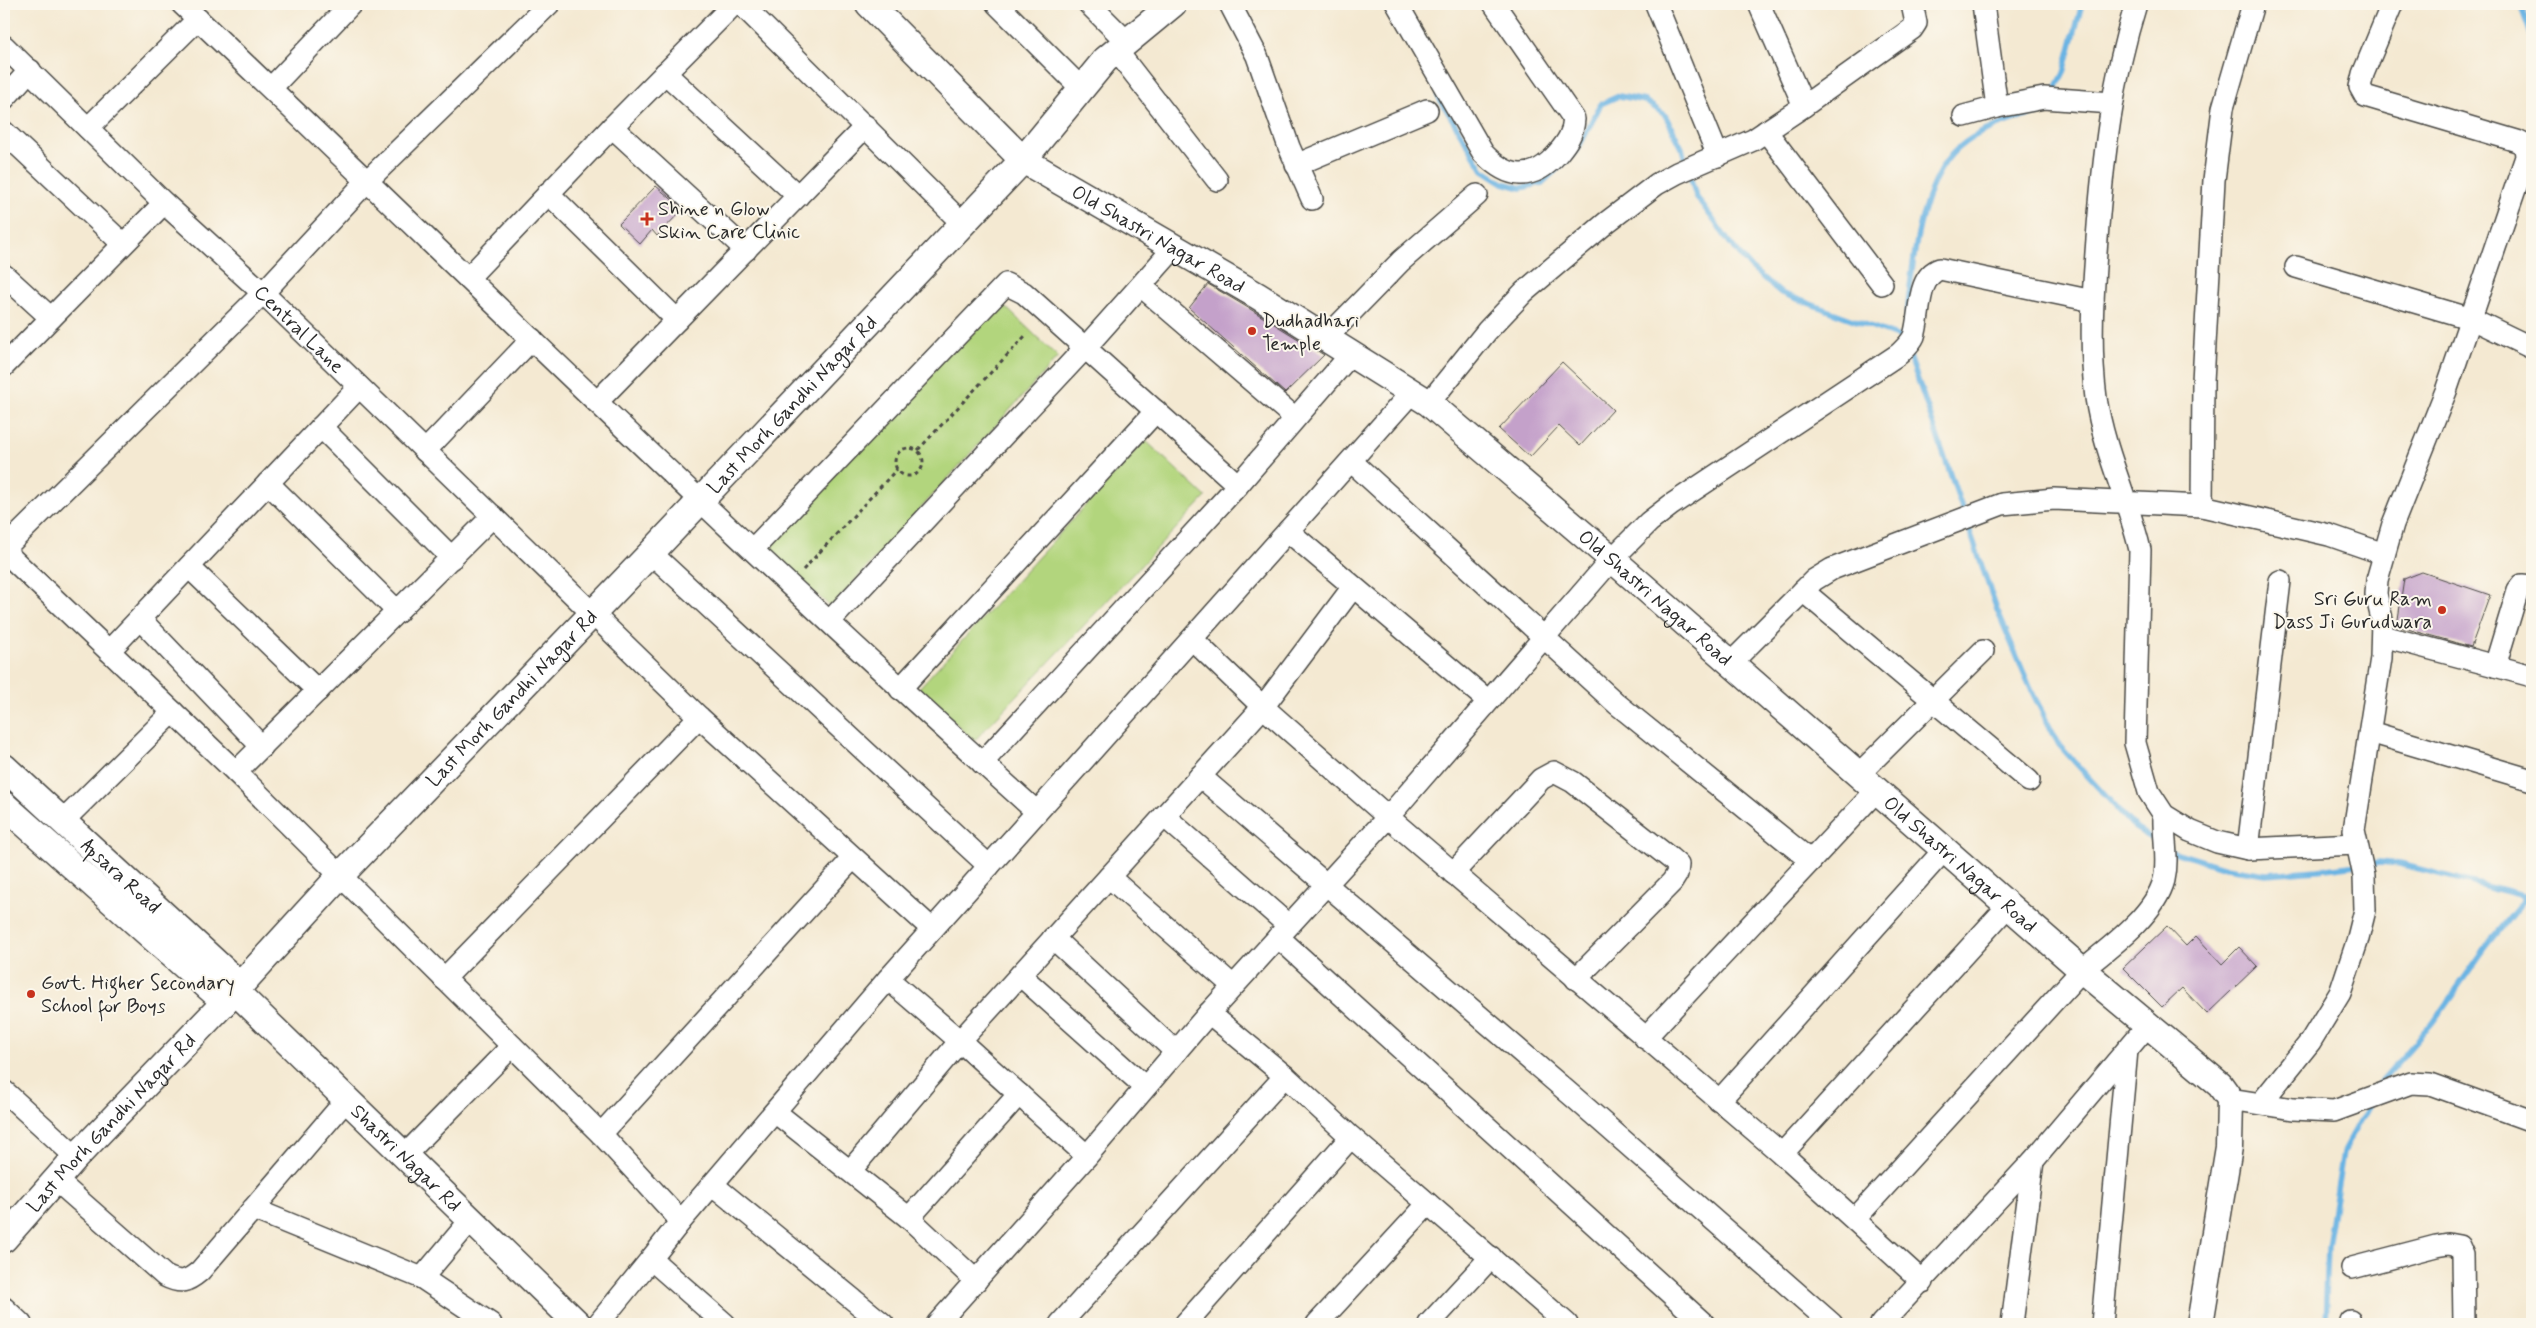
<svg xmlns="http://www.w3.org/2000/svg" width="2536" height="1328" font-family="Mynerve,sans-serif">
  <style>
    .green { fill: #b2d57d; stroke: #6e8054 }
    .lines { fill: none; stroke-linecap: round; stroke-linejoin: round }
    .stream { stroke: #6bb4e3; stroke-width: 5.5 }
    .building { fill: #c4a1ca }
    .minor-casing { stroke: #494844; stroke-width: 24 }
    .tertiary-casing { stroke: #494844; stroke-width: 29 }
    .path { stroke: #494844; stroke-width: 3; stroke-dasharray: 4 4; stroke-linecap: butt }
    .minor { stroke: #fff; stroke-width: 21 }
    .tertiary { stroke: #fff; stroke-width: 26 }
    .poi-dot { fill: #c8321e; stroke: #fbf7ec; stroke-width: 2 }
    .labels { text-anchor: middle; stroke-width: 4; stroke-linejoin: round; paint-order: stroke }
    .poi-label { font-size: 20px; fill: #2b2b2b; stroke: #fbf7ec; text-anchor: start }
    .street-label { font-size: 20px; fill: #2b2b2b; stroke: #fbf7ec }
  </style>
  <rect width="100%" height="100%" fill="#fbf7ec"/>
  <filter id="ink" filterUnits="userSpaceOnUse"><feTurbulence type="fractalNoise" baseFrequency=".02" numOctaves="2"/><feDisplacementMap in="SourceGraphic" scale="10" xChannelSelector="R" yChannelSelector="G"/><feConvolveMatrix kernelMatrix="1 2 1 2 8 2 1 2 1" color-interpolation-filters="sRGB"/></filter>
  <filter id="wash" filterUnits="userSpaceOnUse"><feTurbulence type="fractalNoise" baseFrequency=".0096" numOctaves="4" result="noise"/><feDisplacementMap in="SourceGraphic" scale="20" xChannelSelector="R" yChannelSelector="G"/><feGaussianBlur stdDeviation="1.12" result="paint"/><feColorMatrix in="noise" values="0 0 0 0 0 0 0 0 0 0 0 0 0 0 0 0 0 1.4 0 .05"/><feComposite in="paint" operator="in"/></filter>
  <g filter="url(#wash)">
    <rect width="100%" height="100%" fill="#f4e9d2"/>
    <!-- green -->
    <path class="green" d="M995 297 1058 357 831 607 766 550Z
      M1145 440 1206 497 974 741 919 688Z"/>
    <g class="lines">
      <!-- stream -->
      <path class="stream" d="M1384 4 1395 21
        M2520 4 2532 38
        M2053 94 2064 73 2082 4
        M1438 96 1483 170 1503 183 1521 188 1542 183 1577 151 1601 104 1619 96 1645 101 1665 115 1682 148 1686 164
        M1689 173 1696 196 1730 243 1751 268 1781 293 1905 339
        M1906 327C1911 275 1917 184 1958 148 1982 127 2015 120 2044 111L2049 102
        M1908 351 1997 610 2033 694 2059 745 2135 828 2161 844
        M2171 851 2226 868 2266 874 2318 870 2380 862 2400 864 2528 897
        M2377 1089 2383 1079 2433 1022 2486 947 2532 890
        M2325 1324 2328 1247 2343 1152 2368 1106"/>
    </g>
    <g id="blocks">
      <!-- building -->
      <path class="building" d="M656 186 683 209 657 236 652 230 640 244 619 224Z
        M1208 284 1250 309 1324 355 1285 393 1189 308Z
        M1562 362 1613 410 1580 446 1559 426 1530 457 1499 429Z
        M2422 572 2490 595 2471 647 2397 626 2404 579Z
        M2167 926 2186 946 2196 936 2222 964 2239 947 2257 966 2207 1014 2182 988 2162 1007 2123 968Z"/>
    </g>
  </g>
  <g filter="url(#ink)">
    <use href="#blocks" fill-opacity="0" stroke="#494844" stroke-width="1"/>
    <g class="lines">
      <!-- minor casing -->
      <g class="minor-casing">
        <g id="minor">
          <path d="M182 4C466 274 745 551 1037 812"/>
          <path d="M741 4 963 224"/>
          <path d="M997 4 1081 88"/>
          <path d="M1089 4 1126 41"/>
          <path d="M1230 4 1257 56 1289 147 1312 199"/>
          <path d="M1397 4 1483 153C1508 179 1532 183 1558 153 1567 142 1573 134 1574 119L1494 4"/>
          <path d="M1656 4 1718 156"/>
          <path d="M1759 4 1804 106 1912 29 1916 23 1912 4"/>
          <path d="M1983 4 1997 107 2044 98 2112 103"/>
          <path d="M2136 4C2112 80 2103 160 2097 239 2093 292 2089 345 2096 398 2104 452 2128 498 2140 550L2135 743 2149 792 2164 815 2190 831 2217 842 2248 849 2356 844"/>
          <path id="s1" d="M4 46 164 203 263 293 699 717 932 929"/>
          <path d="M1116 50 1217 180"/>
          <path d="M665 73 798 196"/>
          <path d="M271 88 351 4"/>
          <path d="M4 99 30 70"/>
          <path d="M1964 116 1997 107"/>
          <path d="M612 127 746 250"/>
          <path d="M88 128 198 19"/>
          <path d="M1766 131 1882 284"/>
          <path d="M4 132 123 244"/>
          <path d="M1296 165 1427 110"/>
          <path d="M548 193 677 320"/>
          <path d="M2296 267 2472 319 2532 348"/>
          <path d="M4 275 51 318"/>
          <path d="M468 278 612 127 734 4"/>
          <path d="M1141 286 1295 418"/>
          <path d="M1326 338 1401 261 1477 195"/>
          <path d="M4 366 164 203"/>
          <path d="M597 402 866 126"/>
          <path d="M1429 403 1487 331 1524 292 1607 222 1657 184 1677 173 1753 140 1804 106"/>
          <path d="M321 427 452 558"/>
          <path d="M425 451 532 339"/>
          <path d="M1351 461 1617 704 1811 861"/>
          <path d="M268 483 398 612"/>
          <path d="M2202 506 2203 381 2214 180 2223 108 2253 4"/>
          <path d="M1288 531 1487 700"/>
          <path d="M4 549 263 293 366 182 549 4"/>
          <path d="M753 549 1006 284 1024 293 1238 485"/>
          <path d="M4 551 236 772 601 1134 681 1221"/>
          <path d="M651 553 989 866"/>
          <path d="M189 567 318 691"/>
          <path d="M1353 587 1263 707 1388 817 1782 1154"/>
          <path d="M1803 591 2029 781"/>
          <path d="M140 619 262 747"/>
          <path d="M830 621 1085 348 1174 248"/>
          <path d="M2383 636 2495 666 2518 590 2522 585 2532 586"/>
          <path d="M109 651 359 387"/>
          <path d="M1730 664 1814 580 1832 569 2002 504 2054 499 2202 506 2329 535 2384 554"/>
          <path d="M2495 666 2532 676"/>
          <path d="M900 689 1156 411"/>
          <path d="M2370 732 2532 780"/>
          <path d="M982 763 1238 485 1352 353"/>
          <path d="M236 772 493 516"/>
          <path d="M1858 775 1983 651"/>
          <path d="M1200 776 1577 1100 1832 1324"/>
          <path d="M1164 816 1288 925"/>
          <path d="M63 821 173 712"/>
          <path d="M2248 849 2280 581"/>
          <path d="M1453 873 1541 779 1554 772 1573 782 1670 858 1678 865 1677 874 1672 882 1576 979"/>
          <path d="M1109 877 1233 986"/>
          <path d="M1278 937 1704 1324"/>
          <path d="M1053 938 1176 1052"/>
          <path d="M1020 975 1263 707 1192 639"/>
          <path d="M444 979 699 717"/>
          <path d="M888 979 960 1041 1087 1156"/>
          <path d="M1209 1013 1285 1076 1351 1137"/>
          <path d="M1645 1038 1877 790"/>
          <path d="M4 1091 76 1157"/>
          <path d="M2230 1099 2293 1109 2334 1111 2411 1083 2430 1084 2532 1121"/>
          <path d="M1719 1101 1945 849"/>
          <path d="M2261 1103 2310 1042 2340 993 2357 942 2365 910 2364 876 2354 830 2381 658 2382 619 2376 594 2377 580 2393 524 2446 391 2526 157 2525 145 2517 141 2365 96 2360 87 2363 74 2392 4"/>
          <path d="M775 1112 909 1218 976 1281"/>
          <path d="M601 1134 853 858"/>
          <path d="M404 1156 512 1046"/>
          <path d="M851 1170 960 1041 1020 975 1144 1086"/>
          <path d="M56 1180 165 1276C181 1284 187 1282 200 1271L347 1099"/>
          <path d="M713 1185 883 1324"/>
          <path d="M253 1209 422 1278 491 1324"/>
          <path d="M909 1218 1019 1094"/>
          <path d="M1855 1219 2082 970C2109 948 2155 915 2164 880 2169 859 2163 837 2164 815"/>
          <path d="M2352 1268 2436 1246 2448 1244 2459 1246 2463 1255 2464 1324"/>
          <path d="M422 1278 470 1221"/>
          <path d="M1923 1282 1782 1154 2008 906"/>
          <path d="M4 1308 21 1324"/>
          <path d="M2350 1321 2351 1324"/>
          <path d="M598 1324 651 1259"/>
          <path d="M725 1324 651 1259 681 1221 888 979 1412 392"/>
          <path d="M937 1324 1087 1156 1209 1013 1388 817 1612 559 1649 522 1671 505 1899 354C1905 348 1911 343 1914 336 1921 315 1916 277 1940 269L2093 301"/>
          <path d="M1060 1324 1285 1076"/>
          <path d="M1185 1324 1351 1137 1567 1324"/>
          <path d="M1317 1324 1428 1204"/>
          <path d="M1429 1324 1491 1257"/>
          <path d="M1881 1324 2033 1161 2147 1026"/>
          <path d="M2012 1324 2033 1161"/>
          <path d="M2102 1324 2127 1050"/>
        </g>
      </g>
      <!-- tertiary casing -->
      <g class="tertiary-casing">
        <g id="tertiary">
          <path id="s2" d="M869 4 1023 160 1258 296 1429 403 1612 559 2082 970 2220 1085 2230 1099 2229 1147 2200 1324"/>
          <path id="s3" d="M4 767 240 985"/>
          <path d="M4 805 225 1002"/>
          <path id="s4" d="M235 991 578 1324"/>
          <path id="s5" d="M4 1239 76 1157 225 1002 340 876 651 553 1023 160 1105 60 1173 4"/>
        </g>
      </g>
      <!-- path -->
      <path class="path" d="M895 462a14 14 0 1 1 28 0a14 14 0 1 1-28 0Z
        M918 450 1026 335
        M803 570 897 469"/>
      <!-- minor -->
      <use href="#minor" class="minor"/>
      <!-- tertiary -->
      <use href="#tertiary" class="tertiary"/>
    </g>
  </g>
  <!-- markers -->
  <g class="poi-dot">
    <path d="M644.5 211.5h5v5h5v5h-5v5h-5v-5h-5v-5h5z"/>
    <circle cx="1252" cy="331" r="5"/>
    <circle cx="2442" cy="610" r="5"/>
    <circle cx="31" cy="994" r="5"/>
  </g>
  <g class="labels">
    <!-- poi labels -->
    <g class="poi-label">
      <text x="658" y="215">Shine n Glow<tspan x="658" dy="23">Skin Care Clinic</tspan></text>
      <text x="1262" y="327">Dudhadhari<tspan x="1262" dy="23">Temple</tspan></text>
      <text x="2432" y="605" text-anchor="end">Sri Guru Ram<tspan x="2432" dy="23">Dass Ji Gurudwara</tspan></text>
      <text x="41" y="989">Govt. Higher Secondary<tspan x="41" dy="23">School for Boys</tspan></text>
    </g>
    <!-- street labels -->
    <g class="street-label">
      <text dy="7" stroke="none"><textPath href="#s2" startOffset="376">Old Shastri Nagar Road</textPath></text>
      <text dy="7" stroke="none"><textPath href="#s1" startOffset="409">Central Lane</textPath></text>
      <text dy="7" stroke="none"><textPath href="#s5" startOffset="1148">Last Morh Gandhi Nagar Rd</textPath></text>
      <text dy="7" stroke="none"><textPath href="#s2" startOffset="991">Old Shastri Nagar Road</textPath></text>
      <text dy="7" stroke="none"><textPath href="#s5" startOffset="742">Last Morh Gandhi Nagar Rd</textPath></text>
      <text dy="7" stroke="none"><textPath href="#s2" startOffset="1396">Old Shastri Nagar Road</textPath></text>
      <text dy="7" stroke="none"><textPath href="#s3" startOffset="160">Apsara Road</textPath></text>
      <text dy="7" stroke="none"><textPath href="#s5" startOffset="158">Last Morh Gandhi Nagar Rd</textPath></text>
      <text dy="7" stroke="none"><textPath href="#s4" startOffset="239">Shastri Nagar Rd</textPath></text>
    </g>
  </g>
  <!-- margin -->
  <rect width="2536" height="1328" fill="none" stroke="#fbf7ec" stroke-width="20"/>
</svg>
